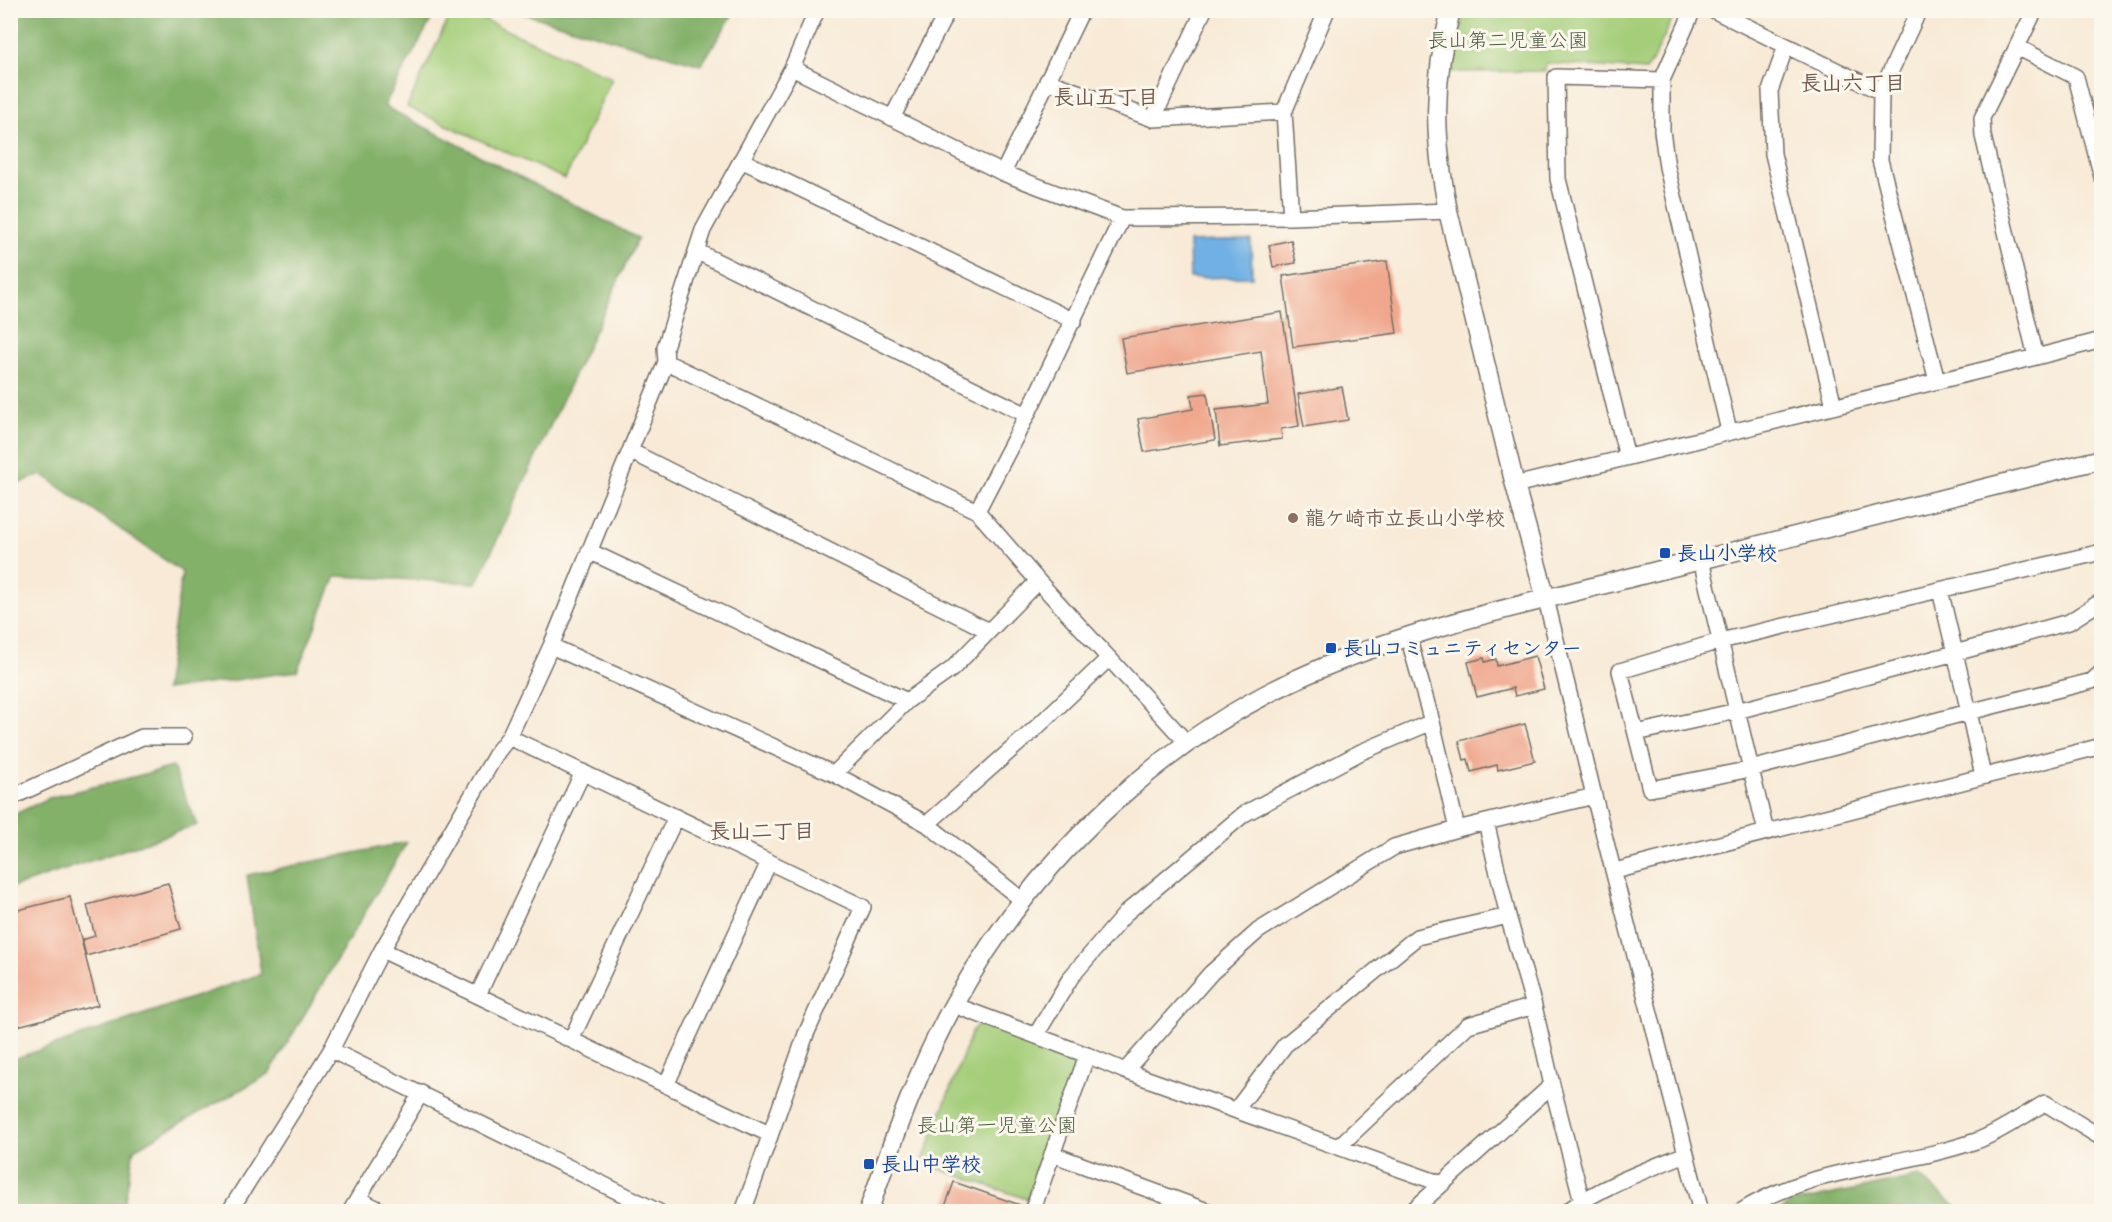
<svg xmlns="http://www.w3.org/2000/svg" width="2112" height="1222" font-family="'Patrick Hand','Klee One',sans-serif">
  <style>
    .green { fill: #a5ce7a; stroke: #687c52; stroke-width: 1.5 }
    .forest { fill: #84b16a; stroke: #586e4a; stroke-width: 1.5 }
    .water { fill: #71b0e4; stroke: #4e6e88; stroke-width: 1.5 }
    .building { fill: #f0a78d }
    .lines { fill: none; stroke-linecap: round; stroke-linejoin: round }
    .minor-casing { stroke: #736e67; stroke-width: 18 }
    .tertiary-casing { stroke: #736e67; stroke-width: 21 }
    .minor { stroke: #fff; stroke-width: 15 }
    .tertiary { stroke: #fff; stroke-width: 18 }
    .education-dot { fill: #8d6e63; stroke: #fbf7ec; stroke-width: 2 }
    .transit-dot { fill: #1a4fb4; stroke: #fbf7ec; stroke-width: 2 }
    .labels { text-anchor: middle; stroke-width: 6; stroke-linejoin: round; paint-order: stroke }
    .park-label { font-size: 20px; fill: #505c43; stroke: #fbf7ec }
    .education-label { font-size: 20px; font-weight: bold; fill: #785e54; stroke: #fbf7ec; text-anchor: start }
    .transit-label { font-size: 20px; font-weight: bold; fill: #164399; stroke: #fbf7ec; text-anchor: start }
    .neighbourhood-label { font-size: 21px; font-weight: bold; fill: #70564d; stroke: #fbf7ec }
  </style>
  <rect width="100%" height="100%" fill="#fbf7ec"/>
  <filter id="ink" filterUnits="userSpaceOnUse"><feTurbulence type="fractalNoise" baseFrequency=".0167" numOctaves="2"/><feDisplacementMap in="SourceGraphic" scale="12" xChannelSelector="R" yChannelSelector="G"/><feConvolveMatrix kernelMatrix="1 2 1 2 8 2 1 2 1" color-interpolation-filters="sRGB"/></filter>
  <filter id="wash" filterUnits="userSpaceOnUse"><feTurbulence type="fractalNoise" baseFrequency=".008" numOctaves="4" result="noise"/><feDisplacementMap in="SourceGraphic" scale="24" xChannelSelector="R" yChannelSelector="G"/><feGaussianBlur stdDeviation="1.35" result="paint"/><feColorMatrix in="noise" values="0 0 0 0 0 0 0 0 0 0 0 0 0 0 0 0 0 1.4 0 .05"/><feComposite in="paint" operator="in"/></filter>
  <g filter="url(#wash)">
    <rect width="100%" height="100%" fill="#f8ead7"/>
    <!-- green -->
    <path class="green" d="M452 11H465L612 78 565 179 407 107Z
      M1465 11V10L1676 11 1652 62 1646 70 1546 63 1545 71 1451 72Z
      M983 1023 1082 1058 1030 1200 922 1163 973 1029Z"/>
    <!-- forest -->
    <path class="forest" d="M10 11H436L384 106 638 238 477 583 336 576 297 671 165 690 182 572 41 474 11 487Z
      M514 11 735 10V11L701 65Z
      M173 767 197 825 11 888V816L49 798Z
      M407 842 269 1074 134 1149 123 1211H11V1060L261 974 247 875Z
      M1919 1176 1961 1211H1779L1791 1203Z"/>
    <!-- water -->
    <path class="water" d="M1251 240 1252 277 1190 278 1189 242Z"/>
    <g id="blocks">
      <!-- building -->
      <path class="building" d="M1291 240 1296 263 1273 267 1269 245Z
        M1387 261 1397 333 1293 347 1283 276Z
        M1282 312 1299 426 1281 429 1282 439 1220 446 1216 410 1268 404 1261 351 1127 373 1121 338Z
        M1342 387 1348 420 1304 427 1298 394Z
        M1207 393 1215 440 1144 452 1138 419 1193 409 1191 395Z
        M1535 656 1544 689 1515 696 1513 688 1477 697 1468 662 1484 658 1485 662 1496 659 1497 666Z
        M1525 724 1535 761 1498 770 1497 765 1471 772 1468 759 1464 760 1459 741Z
        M168 883 181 929 86 956 82 940 95 936 87 905Z
        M70 897 98 1005 10 1028V912Z
        M954 1182 1023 1206 1021 1212H943Z"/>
    </g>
  </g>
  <g filter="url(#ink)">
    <use href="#blocks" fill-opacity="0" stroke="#736e67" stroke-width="1.5"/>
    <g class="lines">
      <!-- minor casing -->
      <g class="minor-casing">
        <path id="minor" d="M1693 10 1662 80V131L1667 167 1729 431
          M1713 10 1881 92
          M1919 10 1881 92 1880 160 1937 381
          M2035 10 1982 118 1983 136 2036 357
          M1786 46 1770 91 1773 154 1834 406
          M2017 47 2076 77 2102 177
          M792 68 1003 173 1122 218 1291 217 1448 211
          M1047 81 1153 119 1284 112
          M892 118 948 10
          M1153 119 1204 10
          M741 160 1074 321
          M1003 173 1082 10
          M1291 217 1284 112 1327 10
          M1122 218 1027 415 977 511 1038 581 1188 744
          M696 251 1027 415
          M666 362 977 511
          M630 451 989 631
          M1627 457 1558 179 1556 77 1662 80
          M1515 485 2036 357 2102 340
          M589 551 907 701
          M1701 560 1766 832
          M1940 590 1955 653 2069 622 2097 604 2102 603
          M1546 599 1594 796 1701 1212
          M1408 636 1432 722 1457 829
          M551 646 834 774 927 824 1022 900
          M1636 733 1737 711 1955 653 1969 712 2092 681 2102 672
          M509 737 863 907 806 1034 743 1212
          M834 774 907 701 952 669 1038 581
          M1983 776 1969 712 1751 769 1650 789 1620 671 1720 641 2102 552
          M10 798 142 737H184
          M1486 822 1508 916 1534 1006 1552 1085 1582 1201
          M927 824 1037 727 1109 658
          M1615 871 2102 746
          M382 950 769 1134
          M478 995 583 772
          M954 1005 1087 1055 1125 1071 1442 1184
          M1036 1035 1071 977 1127 912 1244 814 1361 752 1432 722
          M571 1040 676 817
          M331 1050 659 1212
          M1125 1071 1211 973 1258 931 1394 847 1457 829 1594 796
          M666 1085 769 862
          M1236 1110 1285 1045 1417 937 1508 916
          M1338 1147 1468 1025 1534 1006
          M1052 1154 1210 1212
          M358 1199 384 1212
          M229 1212 331 1050 382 950 498 751 509 737 551 646 666 362 665 347 703 230 792 68 817 10
          M350 1212 421 1093
          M1032 1212 1087 1055
          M1411 1212 1552 1085
          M1566 1212C1602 1186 1646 1170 1686 1154
          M1740 1212C1812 1166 1898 1168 1976 1141 1997 1134 2024 1115 2045 1103L2102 1138"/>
      </g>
      <!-- tertiary casing -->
      <g class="tertiary-casing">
        <path id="tertiary" d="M1451 10C1432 82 1434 139 1448 211L1515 485 1546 599
          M868 1212C893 1141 917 1070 954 1004 1036 857 1168 732 1324 667 1422 626 1527 604 1629 578 1786 538 1944 498 2102 459"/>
      </g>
      <!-- minor -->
      <use href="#minor" class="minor"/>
      <!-- tertiary -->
      <use href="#tertiary" class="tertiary"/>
    </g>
  </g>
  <!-- markers -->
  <circle class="education-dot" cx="1293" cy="518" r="6"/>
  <g class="transit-dot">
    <rect x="1659" y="547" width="12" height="12" rx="3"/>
    <rect x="1325" y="642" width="12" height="12" rx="3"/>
    <rect x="863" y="1158" width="12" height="12" rx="3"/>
  </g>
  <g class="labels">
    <!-- park labels -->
    <g class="park-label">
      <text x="1508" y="47">長山第二児童公園</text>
      <text x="997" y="1132">長山第一児童公園</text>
    </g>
    <!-- education labels -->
    <g class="education-label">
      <text x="1305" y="525">龍ケ崎市立長山小学校</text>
    </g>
    <!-- transit labels -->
    <g class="transit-label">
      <text x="1677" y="560">長山小学校</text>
      <text x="1343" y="655">長山コミュニティセンター</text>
      <text x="881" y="1171">長山中学校</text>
    </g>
    <!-- neighbourhood labels -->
    <g class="neighbourhood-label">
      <text x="1853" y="90">長山六丁目</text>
      <text x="1106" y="104">長山五丁目</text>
      <text x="762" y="838">長山二丁目</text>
    </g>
  </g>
  <!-- margin -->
  <rect width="2112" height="1222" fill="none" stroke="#fbf7ec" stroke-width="36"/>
</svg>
